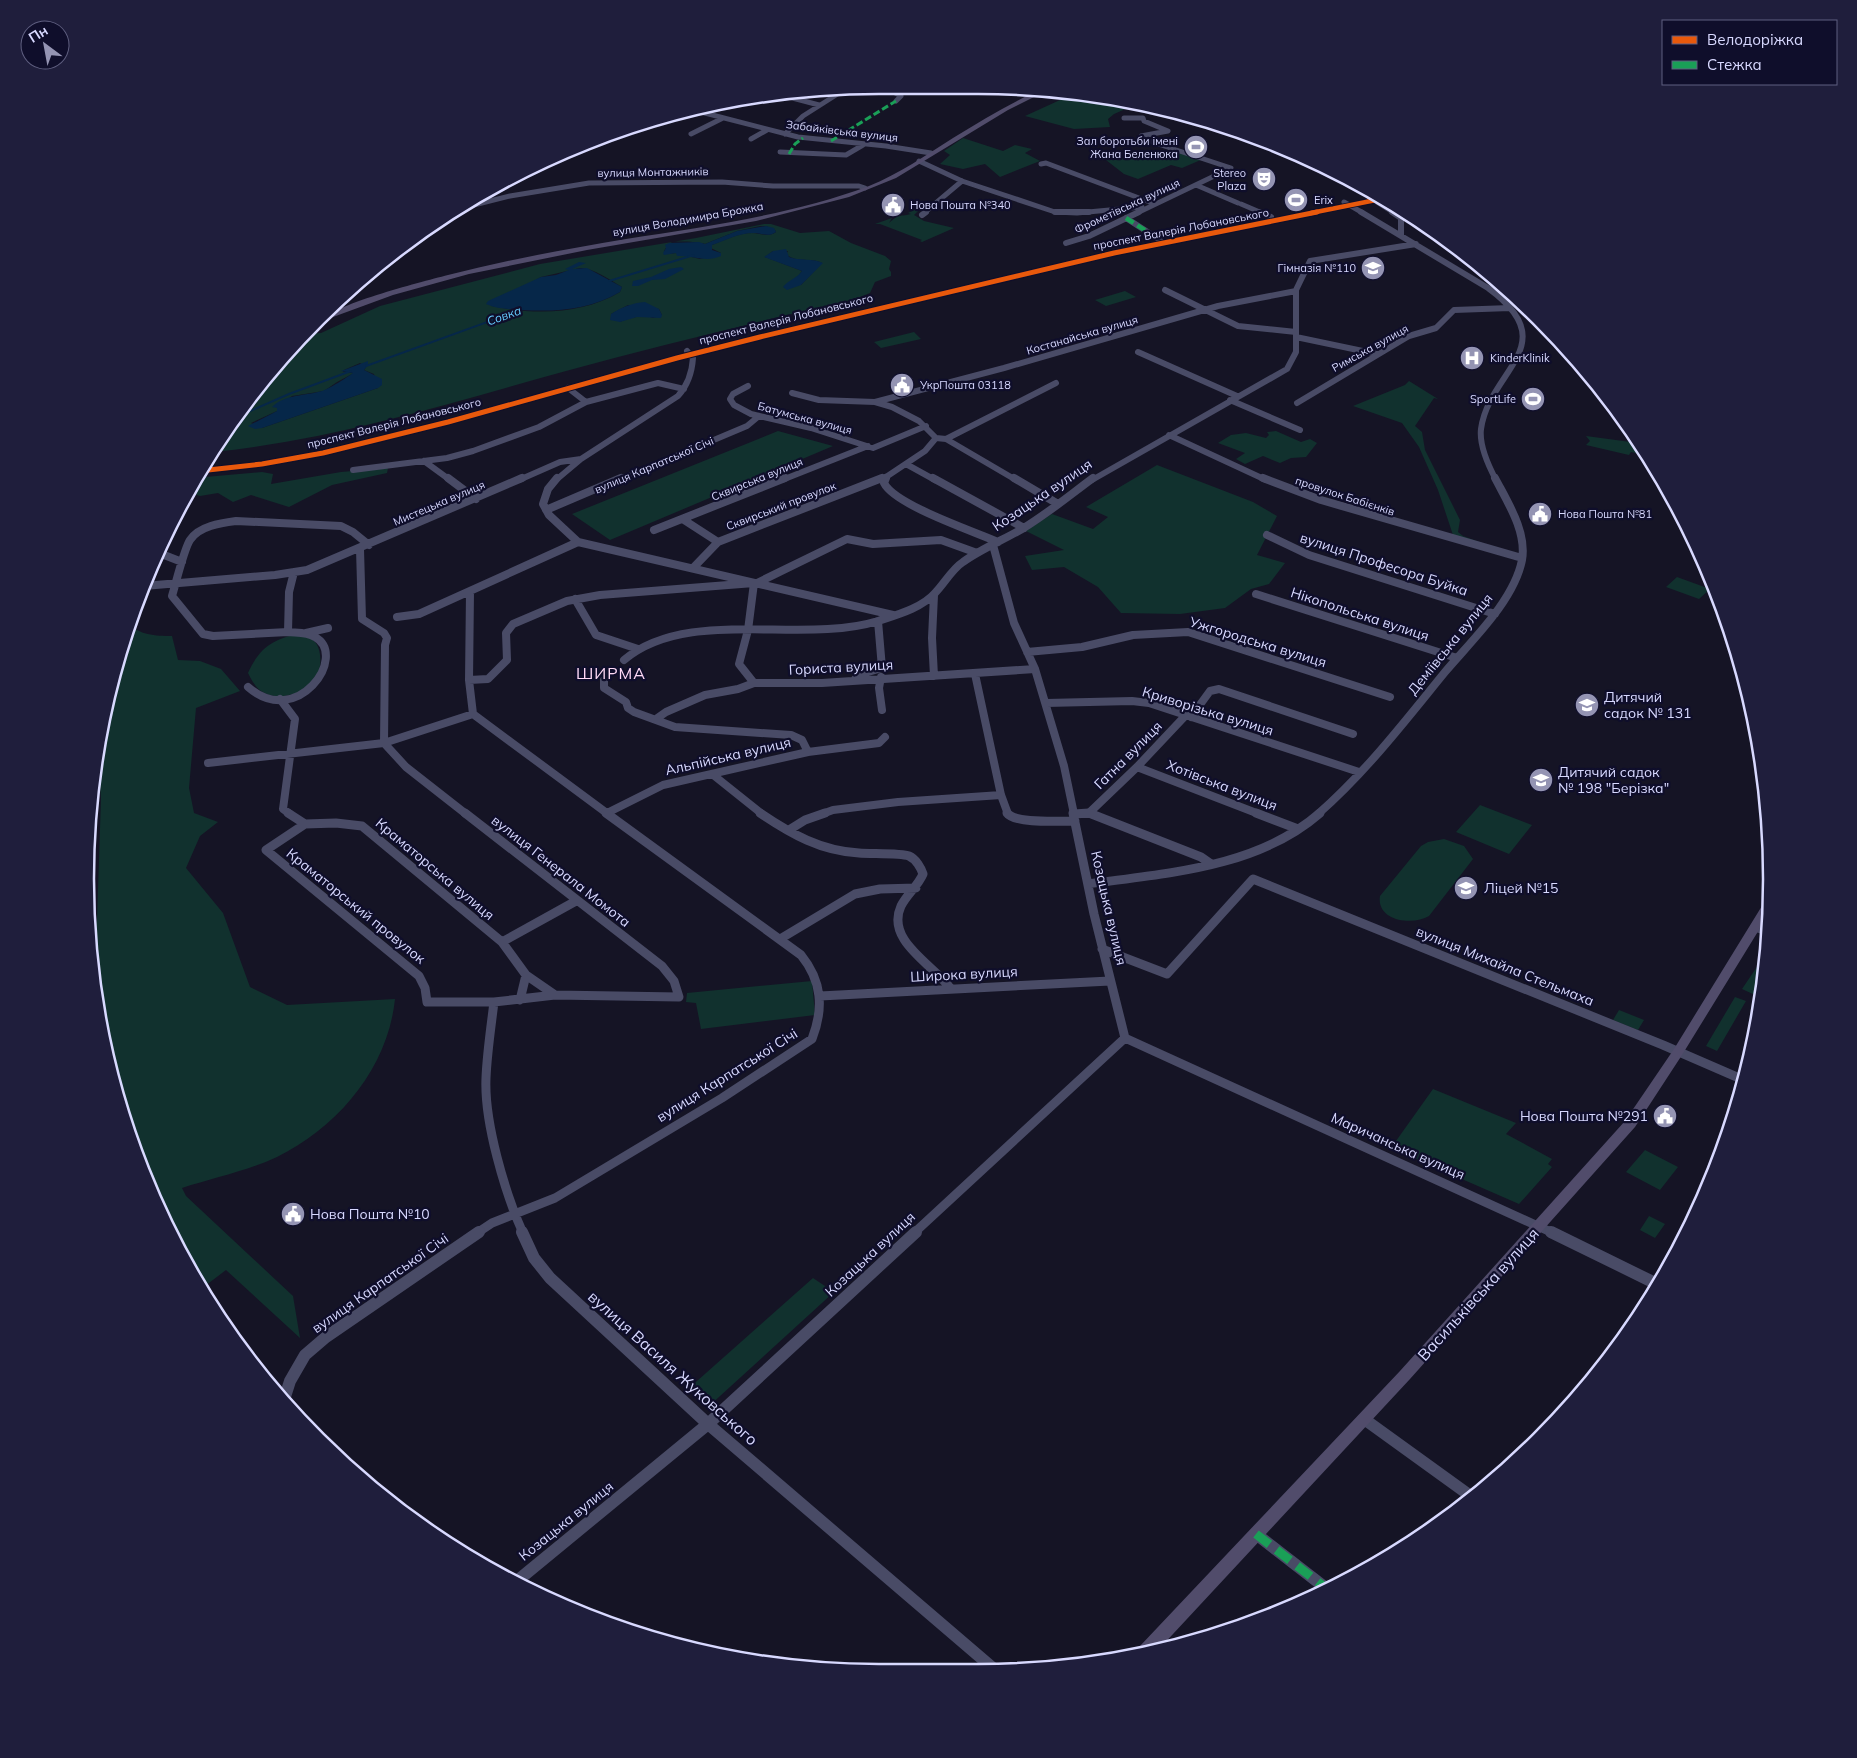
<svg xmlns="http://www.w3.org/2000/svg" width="1857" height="1758" font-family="Mulish,sans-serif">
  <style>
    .green { fill: #11312e; fill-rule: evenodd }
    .water { fill: #062749 }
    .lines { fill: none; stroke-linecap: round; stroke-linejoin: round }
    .stream { stroke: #062749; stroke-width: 2 }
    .minor-far4 { stroke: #494b66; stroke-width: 5 }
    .minor-far3 { stroke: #494b66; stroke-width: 6 }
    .minor-far2 { stroke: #494b66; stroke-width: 8 }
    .minor-far1 { stroke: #494b66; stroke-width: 9 }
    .minor { stroke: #494b66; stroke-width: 12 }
    .major { fill: #514c6b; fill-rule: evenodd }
    .quiet-far2 { stroke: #1a9f57; stroke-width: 3; stroke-dasharray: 7 3; stroke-linecap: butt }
    .quiet-far1 { stroke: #1a9f57; stroke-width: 4.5; stroke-dasharray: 9 4.5; stroke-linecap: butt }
    .quiet { stroke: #1a9f57; stroke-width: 9; stroke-dasharray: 17 9; stroke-linecap: butt }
    .cycleway-far1-casing { stroke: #0f0e2b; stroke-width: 6 }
    .cycleway-casing { stroke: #0f0e2b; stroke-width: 7 }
    .cycleway-far1 { stroke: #e8590c; stroke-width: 4.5 }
    .cycleway { stroke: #e8590c; stroke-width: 5 }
    .labels { text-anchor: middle; stroke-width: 4.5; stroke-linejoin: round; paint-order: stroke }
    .far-street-label { font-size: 11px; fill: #d8d9ff; stroke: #0f0e2b }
    .far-poi-label { font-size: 11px; fill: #d8d9ff; stroke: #0f0e2b; text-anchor: start }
    .far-water-label { font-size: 12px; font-style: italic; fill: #66cdff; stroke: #0f0e2b }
    .street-label { font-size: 14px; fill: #d8d9ff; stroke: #0f0e2b }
    .poi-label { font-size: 14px; fill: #d8d9ff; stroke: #0f0e2b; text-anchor: start }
    .quarter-label { font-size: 16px; letter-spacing: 1px; fill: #ffdaf6; stroke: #0f0e2b }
    .near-street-label { font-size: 16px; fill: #d8d9ff; stroke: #0f0e2b }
    .rim { fill: none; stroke: #d8d9ff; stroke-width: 2.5 }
  </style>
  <rect width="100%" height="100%" fill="#151425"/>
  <!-- green -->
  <path class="green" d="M1071 95C1093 102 1114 101 1137 104L1114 114 1108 119 1110 127 1074 129 1025 116Z
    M963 138 1003 151 1015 145 1032 149 1025 153 1040 161 1000 177 985 164 963 169 940 164 950 155 944 151Z
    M1184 153 1203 159 1182 168 1171 165 1138 179 1124 174 1106 160Z
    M916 209 919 210 914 215 924 221 954 228 922 242 920 241 922 240 880 224H875L892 218 889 223C899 214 898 217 911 214L908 213Z
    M764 224H771L800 233 829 231 851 243 885 256 891 261 889 269 891 272V276L875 282 870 293 855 299C759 322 662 344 566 371 450 403 333 440 213 452L235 424 236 420 282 355 304 334 321 333 380 306 540 264 696 238ZM760 226H766L775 230 776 232C768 238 761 233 752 233 738 233 725 240 712 245L711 248 721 253 700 259 676 253 668 254 664 251C666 248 668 244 672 242 678 241 700 242 705 244L737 231ZM773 251H788L786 254C797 264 811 257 822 263L801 285 796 279 802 271 765 257ZM580 268C594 268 610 280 622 287L620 292C581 315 535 315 492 306L541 277ZM628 305 659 309 662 315 653 318C643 314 630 318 620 322L611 314ZM360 363 366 367 364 370 374 374 378 388 262 428 251 423 277 411V408L292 396 324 391 337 382 354 373 343 372 344 370Z
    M1125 291 1136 297 1106 306 1095 300Z
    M914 332 921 339 881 348 874 342Z
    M1409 381 1438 399 1434 398 1415 426 1422 432 1425 450 1460 520 1458 532 1463 536 1485 544 1453 535 1438 490 1419 447 1402 423 1353 406 1405 385Z
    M778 431 833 446 610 540 572 514Z
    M1276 431 1301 442 1310 439 1317 443 1306 457 1291 458 1280 463 1263 456 1245 464 1236 459 1245 453 1218 443 1231 435 1246 433 1266 438 1269 435 1267 432Z
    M1586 436 1638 443 1640 447 1636 453 1631 452 1629 455 1586 445 1590 441Z
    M1157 465 1253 502 1277 516 1257 555 1285 563 1269 584 1251 589 1225 608 1180 614 1121 613 1098 587 1064 567 1032 570 1025 556 1064 550 1026 531 1052 514 1093 529 1108 517 1086 507Z
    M388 468 387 473 332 485 289 507 251 495 233 502 218 493 200 496 187 492 194 478 262 472 273 474 271 484 341 472Z
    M1677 577 1710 589 1699 599 1666 587Z
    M128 623C139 635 155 636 172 636L178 660 200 661 221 669 240 691 196 708 189 788 194 813 218 822 200 836 186 868 223 913 250 987 287 1005 395 999C388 1068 338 1127 277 1157 247 1171 213 1178 182 1188L186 1196 293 1296 300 1338 226 1270 201 1289 192 1276 127 1134 92 982 90 951 97 920 101 798 97 751Z
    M300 634C305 636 311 638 314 641 323 649 322 672 314 681 303 694 277 702 261 691 255 687 251 679 248 673 259 648 274 638 300 634Z
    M1480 805 1532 825 1509 854 1456 832Z
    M1444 839 1464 846 1473 859 1429 916C1413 926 1376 921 1380 896L1421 846 1428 842Z
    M1767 952 1761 986 1755 995 1742 989Z
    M812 981 815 1015 701 1029 696 1003 686 1002 687 993Z
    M1735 997 1746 1001 1717 1051 1706 1046Z
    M1619 1010 1644 1020 1638 1030 1613 1020Z
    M1433 1089 1516 1123 1506 1134 1552 1159 1548 1164 1552 1167 1519 1204 1391 1148Z
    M1645 1150 1678 1167 1660 1190 1626 1172Z
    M1649 1216 1665 1224 1655 1238 1640 1230Z
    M813 1278 834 1292 708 1407 688 1389Z"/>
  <!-- water -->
  <path class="water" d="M766 226 774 228 776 232C769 237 764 234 756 233 741 232 726 240 712 245V250L721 253V256C706 263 693 255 677 256L676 253 664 255 663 253 666 248 665 245 669 243 699 242 705 244 737 231Z
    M786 249 789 257C800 261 813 258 823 263L801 285 787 290 783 287C788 280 796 279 802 271L764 257 773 251Z
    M579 262 586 263 572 269 587 268 622 287 620 292C589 310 557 312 521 310 509 309 497 309 486 304L488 301 541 277 556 275 569 270 565 269Z
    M681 267 684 269 665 279 652 280 638 286H632L633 281 651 277 669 269Z
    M645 302 659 309 662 315 661 318 637 317 620 322 610 320 611 314C622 307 632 303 645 302Z
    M368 361V365L364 370 382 379V385L378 388 262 428 255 429 248 426 277 411V408L272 407C285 394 306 396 322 391 327 390 348 377 353 373L341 371 344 370Z"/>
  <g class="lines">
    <!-- stream -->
    <path class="stream" d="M609 281 694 255
      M366 366 523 309
      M239 416 289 394 351 371"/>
    <!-- minor-far4 -->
    <path class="minor-far4" d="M896 85 888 89 901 96 896 101
      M781 95 819 105
      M693 110 798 137 886 146 931 153
      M1124 118H1143L1144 121 1168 131 1141 136 1140 138 1231 168 1137 213
      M691 134 723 118
      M785 134 803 116 847 88
      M751 139 767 130
      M780 152 846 155 863 145
      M919 161 962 181 1055 212 1077 213 1142 207
      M1041 164 1046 163 1155 204
      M1196 185 1238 203
      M1369 197 1394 213
      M1344 202 1363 213
      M1241 204 1262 213
      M454 210 510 196 589 183 722 182 773 186H859L865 188
      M924 213 962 181"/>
    <!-- minor-far3 -->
    <path class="minor-far3" d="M1055 212H1089
      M1259 212 1271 217
      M1361 212 1488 288C1566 345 1489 370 1481 429 1479 446 1488 465 1496 480
      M1392 212 1401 218V235
      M922 215 926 212
      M1126 218 1160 240
      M1066 243 1089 236 1139 212
      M1165 290 1238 326 1296 332
      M1296 337 1377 354
      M1138 352 1237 396
      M748 386 733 394 730 399 734 405 751 414 811 428 873 448 926 426
      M568 388 586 402
      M792 393 819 400 875 402 892 407 919 421 936 438 925 451 886 477 885 480
      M1230 400 1300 430
      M875 402 1004 368 1218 306 1296 291
      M1297 403 1409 336 1436 328 1454 310 1510 308
      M1169 435 1266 480
      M936 438 946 439 1016 480
      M946 439 1056 383
      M424 461 450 480
      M906 464 935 480
      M353 470 447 458 473 451 539 427 586 402 658 383 684 389
      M519 480 560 462 581 459 678 396C688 385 692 373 693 358L687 351
      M556 480 581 459
      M619 480 747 426 759 416
      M782 480 868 446
      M879 480 886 477
      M1092 480 1287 369 1296 352V290L1310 261 1416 244"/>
    <!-- minor-far2 -->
    <path class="minor-far2" d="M448 478 476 499
      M557 478 548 489 543 504 549 515 578 542
      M886 478 884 483C895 505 973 531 998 542
      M933 478 1024 528
      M1014 478 1058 504
      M1263 478 1321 500 1522 558
      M546 510 621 478
      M684 520 718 542
      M654 530 785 478
      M1267 535 1309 555 1495 614
      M578 542 893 615
      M993 545 1014 623 1035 669 1064 766 1074 814
      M360 549 362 619 384 633 387 638 385 645 384 743 406 767 466 814
      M159 553 182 562
      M693 568 718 542 882 478
      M757 583 847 539 873 544 941 540 977 553
      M144 586 275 575 307 570 522 478
      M470 592 469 680 473 714 608 814
      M1256 594 1457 658
      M934 595 932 638 934 676
      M575 599 596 635 638 649
      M397 617 419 614 578 542
      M288 632 213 636 203 634 172 596C176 583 184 549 190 540 199 526 221 523 236 521L341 526 353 532 369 545
      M306 633 328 628
      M1027 652 1082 647 1133 635 1188 632 1390 697
      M624 660C688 606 801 645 878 621 896 615 922 608 935 593 944 584 952 569 963 562 981 549 1003 540 1022 529 1047 514 1070 495 1093 478
      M975 674 1001 795 1008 814
      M881 677 879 688 882 710
      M855 679 861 674 882 668 878 621
      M469 680 488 679 507 660 506 633 513 624 567 601 600 595 754 583 748 630 739 664 754 683
      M604 680V688L626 702 628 708 634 712 675 727 791 735 802 740 808 752 663 785 607 813
      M248 687C297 730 349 656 315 637 307 632 297 633 288 632L289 592 294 572
      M280 699 295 719 283 809 290 814
      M1046 703 1132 701 1149 703 1359 772
      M1191 717 1210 691 1219 689 1353 734
      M656 719 666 712 705 695 738 689 754 683H822L1035 669
      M808 752 879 743 885 737
      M208 763 384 743 473 714
      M1137 767 1259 814
      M712 774 762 814
      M1089 813 1137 767 1186 715
      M822 814 833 810 898 802 1001 795
      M1075 814H1091
      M1318 814C1366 772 1405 721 1445 672 1471 641 1514 601 1522 560 1527 532 1508 503 1495 478"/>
    <!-- minor-far1 -->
    <path class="minor-far1" d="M288 813 305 824 336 823 362 826 502 942 526 975 520 1000
      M760 813C791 834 821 851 859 853 870 854 901 853 909 856 916 859 921 868 923 874 918 886 907 894 901 906 885 941 934 965 951 989
      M1007 813C1015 824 1060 821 1075 821
      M1073 813 1094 914 1125 1038
      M1256 813 1298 829
      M1074 814 1089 813 1201 857 1211 864
      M305 824 266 850 419 976 425 988 427 1002H494L555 995 679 997 674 981 662 966 465 813
      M789 830 805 820 825 813
      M1088 884C1167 873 1257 868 1320 813
      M1755 927 1770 932
      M780 939 855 894 880 889 916 888
      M502 942 576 901
      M1102 949 1167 974 1253 879 1663 1045 1746 1081
      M526 975 555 995
      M820 996 1110 981
      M494 1002C491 1027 487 1053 486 1078 484 1122 505 1193 523 1233
      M1125 1038 1553 1233
      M477 1233 492 1223 555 1198 722 1098 812 1039C824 1008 822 981 801 955L606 813
      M914 1233 1125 1038"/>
    <!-- minor -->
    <path class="minor" d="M522 1232 534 1258 550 1278 708 1424 994 1669
      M1551 1232 1657 1284
      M283 1403 290 1381 305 1355 326 1337 479 1232
      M1364 1419 1472 1497
      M1256 1534 1327 1589
      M517 1581 708 1424 916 1232"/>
    <!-- major -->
    <path class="major" d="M1041 89 1048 90 1008 110 896 178 849 197 756 221 587 250 469 274 393 295 314 324C334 304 417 283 448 275 506 260 566 249 626 239 708 226 791 215 869 186 899 174 926 155 953 138 982 120 1011 103 1041 89Z
      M1378 197 1383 200 1114 255 761 339 680 360 451 424 323 456 262 467 198 473 201 468 262 461 323 450 445 420 674 356 760 335 1114 251Z
      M1769 900 1770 912 1682 1055 1635 1127 1410 1379 1160 1648 1139 1653 1140 1646 1400 1371 1625 1121 1674 1049 1765 901Z"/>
    <!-- quiet-far2 -->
    <path class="quiet-far2" d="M831 141 896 101
      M789 154 795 144 803 138"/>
    <!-- quiet-far1 -->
    <path class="quiet-far1" d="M1126 218 1160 240"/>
    <!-- quiet -->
    <path class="quiet" d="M1256 1534 1327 1589"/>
    <!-- cycleway-far1 casing -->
    <g class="cycleway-far1-casing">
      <path id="cycleway-far1" d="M1311 213 1381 199"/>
    </g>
    <!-- cycleway casing -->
    <g class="cycleway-casing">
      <path id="cycleway" d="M199 471 262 464 323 453 448 422 677 358 760 337 1114 253 1317 212"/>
    </g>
    <!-- cycleway-far1 -->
    <use href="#cycleway-far1" class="cycleway-far1"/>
    <!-- cycleway -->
    <use href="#cycleway" class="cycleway"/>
  </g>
  <!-- icons -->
  <defs>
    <g id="stadium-disc" transform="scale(1.25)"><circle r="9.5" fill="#9494b3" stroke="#0f0e2b"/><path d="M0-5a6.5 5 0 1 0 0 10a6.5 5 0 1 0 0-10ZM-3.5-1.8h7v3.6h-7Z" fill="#fff"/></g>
    <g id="theatre-disc" transform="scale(1.25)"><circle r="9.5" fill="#9494b3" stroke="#0f0e2b"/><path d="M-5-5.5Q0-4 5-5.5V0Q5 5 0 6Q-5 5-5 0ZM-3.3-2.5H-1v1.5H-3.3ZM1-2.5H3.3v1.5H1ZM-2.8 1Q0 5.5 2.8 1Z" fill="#fff"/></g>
    <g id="civic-disc" transform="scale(1.25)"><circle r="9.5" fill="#9494b3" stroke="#0f0e2b"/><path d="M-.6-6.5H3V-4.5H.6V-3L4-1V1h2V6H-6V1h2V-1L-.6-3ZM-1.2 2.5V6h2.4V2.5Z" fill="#fff"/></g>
    <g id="school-disc" transform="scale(1.25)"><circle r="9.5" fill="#9494b3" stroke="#0f0e2b"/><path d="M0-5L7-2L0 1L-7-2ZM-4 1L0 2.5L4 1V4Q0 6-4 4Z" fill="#fff"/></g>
    <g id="hospital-disc" transform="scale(1.25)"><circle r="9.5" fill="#9494b3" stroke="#0f0e2b"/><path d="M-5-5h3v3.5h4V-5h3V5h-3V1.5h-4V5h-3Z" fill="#fff"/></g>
  </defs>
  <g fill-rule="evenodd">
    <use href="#stadium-disc" x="1196" y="147"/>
    <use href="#theatre-disc" x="1264" y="179"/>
    <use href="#stadium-disc" x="1296" y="200"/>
    <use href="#civic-disc" x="893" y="205"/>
    <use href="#school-disc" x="1373" y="268"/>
    <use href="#hospital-disc" x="1472" y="358"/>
    <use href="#civic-disc" x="902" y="385"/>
    <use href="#stadium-disc" x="1533" y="399"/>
    <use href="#civic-disc" x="1540" y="514"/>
    <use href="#school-disc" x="1587" y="705"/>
    <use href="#school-disc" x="1541" y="780"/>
    <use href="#school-disc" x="1466" y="888"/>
    <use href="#civic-disc" x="1665" y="1116"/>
    <use href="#civic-disc" x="293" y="1214"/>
  </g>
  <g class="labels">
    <!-- far-street labels -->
    <g class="far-street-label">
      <text transform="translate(842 131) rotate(7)" y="4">Забайківська вулиця</text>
      <text transform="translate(653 172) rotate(-1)" y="4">вулиця Монтажників</text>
      <text transform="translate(1127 206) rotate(-25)" y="4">Фрометівська вулиця</text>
      <text transform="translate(688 219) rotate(-10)" y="4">вулиця Володимира Брожка</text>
      <text transform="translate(1181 229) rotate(-11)" y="4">проспект Валерія Лобановського</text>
      <text transform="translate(786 319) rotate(-14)" y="4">проспект Валерія Лобановського</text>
      <text transform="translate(1082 335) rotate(-16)" y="4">Костанайська вулиця</text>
      <text transform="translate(1370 348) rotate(-29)" y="4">Римська вулиця</text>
      <text transform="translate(805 418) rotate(15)" y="4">Батумська вулиця</text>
      <text transform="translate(394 423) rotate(-14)" y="4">проспект Валерія Лобановського</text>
      <text transform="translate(654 465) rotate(-23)" y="4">вулиця Карпатської Січі</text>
      <text transform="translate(757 479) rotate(-22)" y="4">Сквирська вулиця</text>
      <text transform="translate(1345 496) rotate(18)" y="4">провулок Бабієнків</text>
      <text transform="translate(439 503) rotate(-23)" y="4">Мистецька вулиця</text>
      <text transform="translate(781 506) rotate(-21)" y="4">Сквирський провулок</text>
    </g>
    <!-- far-poi labels -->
    <g class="far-poi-label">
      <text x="1178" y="145" text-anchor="end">Зал боротьби імені<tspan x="1178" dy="13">Жана Беленюка</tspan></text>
      <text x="1246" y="177" text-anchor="end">Stereo<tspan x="1246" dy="13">Plaza</tspan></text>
      <text x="1314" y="204">Erix</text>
      <text x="910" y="209">Нова Пошта №340</text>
      <text x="1356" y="272" text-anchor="end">Гімназія №110</text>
      <text x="1490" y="362">KinderKlinik</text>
      <text x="920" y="389">УкрПошта 03118</text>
      <text x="1516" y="403" text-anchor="end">SportLife</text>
      <text x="1558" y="518">Нова Пошта №81</text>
    </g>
    <!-- far-water labels -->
    <g class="far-water-label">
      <text transform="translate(504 316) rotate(-20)" y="4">Совка</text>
    </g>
    <!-- street labels -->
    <g class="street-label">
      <text transform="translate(1042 495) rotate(-34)" y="5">Козацька вулиця</text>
      <text transform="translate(1384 564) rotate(18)" y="5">вулиця Професора Буйка</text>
      <text transform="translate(1360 614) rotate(18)" y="5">Нікопольська вулиця</text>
      <text transform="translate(1258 642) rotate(17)" y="5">Ужгородська вулиця</text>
      <text transform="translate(1450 644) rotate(-51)" y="5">Деміївська вулиця</text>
      <text transform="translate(841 667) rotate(-3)" y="5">Гориста вулиця</text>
      <text transform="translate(1208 711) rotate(17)" y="5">Криворізька вулиця</text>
      <text transform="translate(1128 755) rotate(-45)" y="5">Гатна вулиця</text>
      <text transform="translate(728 756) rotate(-13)" y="5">Альпійська вулиця</text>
      <text transform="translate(1222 785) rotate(21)" y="5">Хотівська вулиця</text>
      <text transform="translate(435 869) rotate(40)" y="5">Краматорська вулиця</text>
      <text transform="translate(561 871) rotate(38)" y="5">вулиця Генерала Момота</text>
      <text transform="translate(356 906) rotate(39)" y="5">Краматорський провулок</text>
      <text transform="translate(1109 908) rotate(77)" y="5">Козацька вулиця</text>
      <text transform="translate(1505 966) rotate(22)" y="5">вулиця Михайла Стельмаха</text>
      <text transform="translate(964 974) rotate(-3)" y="5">Широка вулиця</text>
      <text transform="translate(727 1075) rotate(-32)" y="5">вулиця Карпатської Січі</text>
      <text transform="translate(1398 1146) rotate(24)" y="5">Маричанська вулиця</text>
      <text transform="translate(870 1254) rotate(-43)" y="5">Козацька вулиця</text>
      <text transform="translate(380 1283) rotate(-35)" y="5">вулиця Карпатської Січі</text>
      <text transform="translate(566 1521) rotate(-39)" y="5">Козацька вулиця</text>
    </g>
    <!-- poi labels -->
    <g class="poi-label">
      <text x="1604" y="702">Дитячий<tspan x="1604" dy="16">садок № 131</tspan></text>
      <text x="1558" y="777">Дитячий садок<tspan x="1558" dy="16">№ 198 "Берізка"</tspan></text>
      <text x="1484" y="893">Ліцей №15</text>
      <text x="1648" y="1121" text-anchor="end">Нова Пошта №291</text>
      <text x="310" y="1219">Нова Пошта №10</text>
    </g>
    <!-- quarter labels -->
    <g class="quarter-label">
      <text x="611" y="679">ШИРМА</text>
    </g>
    <!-- near-street labels -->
    <g class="near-street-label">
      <text transform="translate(1478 1294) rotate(-48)" y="6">Васильківська вулиця</text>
      <text transform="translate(673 1368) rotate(42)" y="6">вулиця Василя Жуковського</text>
    </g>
  </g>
  <!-- crop -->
  <path d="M0 0H1857V1758H0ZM879 94H978A785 785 0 0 1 1763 879V879A785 785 0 0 1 978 1664H879A785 785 0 0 1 94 879V879A785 785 0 0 1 879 94Z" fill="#1f1e3c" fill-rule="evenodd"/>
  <path class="rim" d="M879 94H978A785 785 0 0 1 1763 879V879A785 785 0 0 1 978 1664H879A785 785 0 0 1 94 879V879A785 785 0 0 1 879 94Z"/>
  <!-- legend -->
  <rect x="1662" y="20" width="175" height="65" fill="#0f0e2b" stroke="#5f5f80"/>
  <rect x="1672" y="36" width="25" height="8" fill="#e8590c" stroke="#5f5f80"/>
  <text x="1707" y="45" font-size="15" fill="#d8d9ff">Велодоріжка</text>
  <rect x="1672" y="61" width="25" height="8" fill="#1a9f57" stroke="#5f5f80"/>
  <text x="1707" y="70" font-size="15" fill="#d8d9ff">Стежка</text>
  <!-- north arrow -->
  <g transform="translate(45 45) rotate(328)"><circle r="24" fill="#0f0e2b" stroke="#5f5f80"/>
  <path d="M0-4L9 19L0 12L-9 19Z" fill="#9494b3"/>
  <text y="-8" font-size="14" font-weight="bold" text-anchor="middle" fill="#d8d9ff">Пн</text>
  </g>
</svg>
